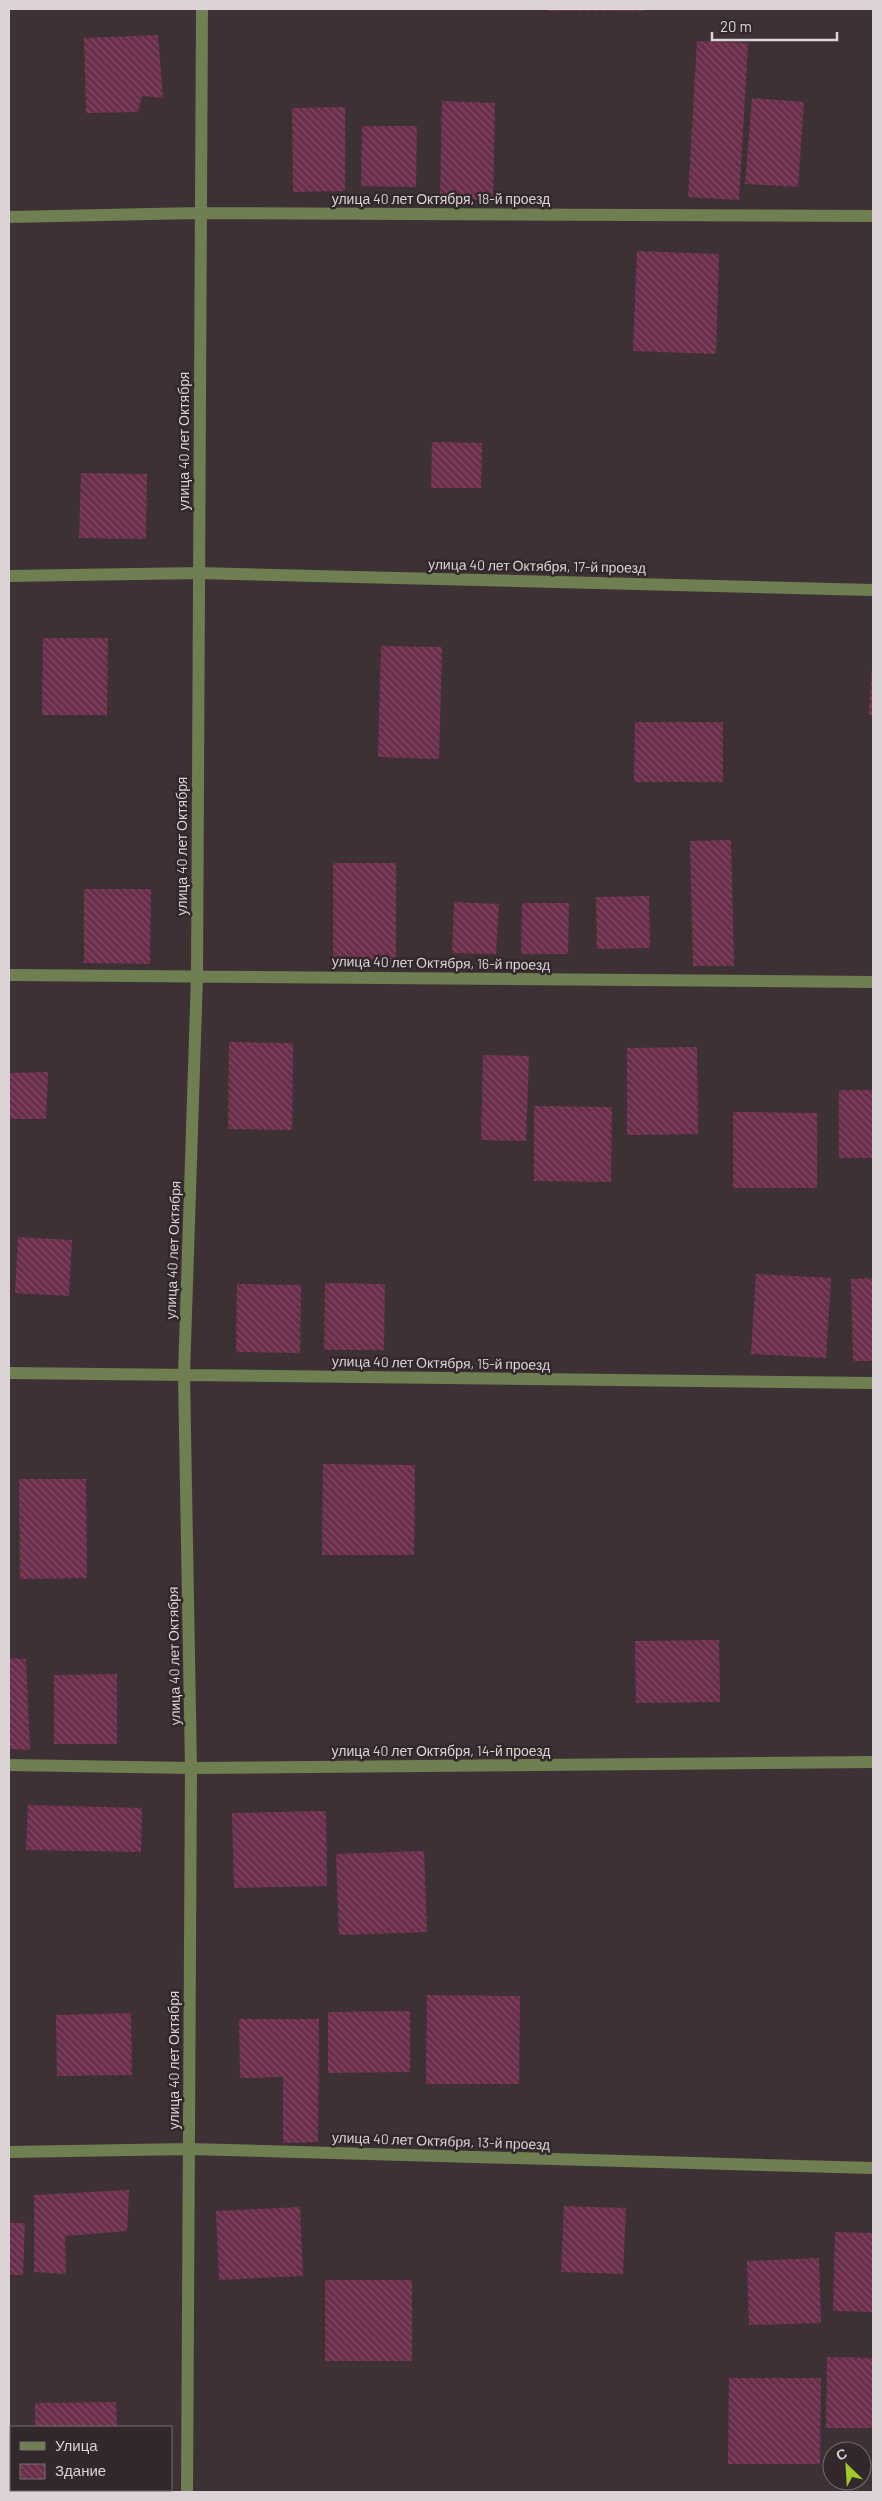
<svg xmlns="http://www.w3.org/2000/svg" width="882" height="2501" font-family="Barlow,sans-serif">
  <style>
    .building { fill: url(#building-back-hatch) }
    .lines { fill: none; stroke-linecap: round; stroke-linejoin: round }
    .minor { stroke: #707f51; stroke-width: 12 }
    .labels { text-anchor: middle; stroke-width: 5; stroke-linejoin: round; paint-order: stroke }
    .street-label { font-size: 14px; fill: #dbd3d6; stroke: #32282c }
  </style>
  <defs>
    <pattern id="building-back-hatch" width="6" height="6" patternUnits="userSpaceOnUse" patternTransform="scale(1.25)"><rect width="6" height="6" fill="#6a2e4b"/><path d="M-1 5l2 2M0 0l6 6M5-1l2 2" fill="none" stroke="#7f4b64"/></pattern>
  </defs>
  <rect width="100%" height="100%" fill="#3d3136"/>
  <!-- building -->
  <path class="building" d="M548 9H646V11H548Z
    M158 35 163 98 142 96 138 112 86 113 84 38Z
    M697 41 748 43 739 200 688 197Z
    M752 98 804 102 798 187 745 184Z
    M442 101 495 103 493 200 440 199Z
    M345 107V191L293 192 292 108Z
    M362 126H417L416 187 361 186Z
    M637 251 719 254 716 354 633 351Z
    M432 442 482 443 481 488H431Z
    M81 473 147 474 146 539 79 538Z
    M43 638H108L107 715H42Z
    M381 646 442 647 439 759 378 757Z
    M872 666H873V715H869Z
    M635 722H723V782H634Z
    M731 840 734 966H693L690 841Z
    M333 863H396V966L333 965Z
    M84 889H151L150 964 84 963Z
    M649 896 650 948 597 949 596 897Z
    M454 902 499 904 496 954 452 953Z
    M522 903H569L568 954H521Z
    M229 1042 293 1043 292 1130 228 1129Z
    M697 1047 698 1134 627 1135V1048Z
    M483 1055 529 1056 526 1141 481 1140Z
    M48 1072 46 1119H9V1073Z
    M839 1090H873V1158H839Z
    M534 1106 612 1107 611 1182 534 1181Z
    M733 1112 817 1113V1188H733Z
    M18 1237 72 1240 69 1296 15 1293Z
    M756 1274 831 1278 826 1358 751 1354Z
    M873 1278V1361H853L851 1279Z
    M325 1283 385 1284 384 1350H324Z
    M237 1284 301 1285 300 1353 236 1352Z
    M323 1464 415 1465 414 1555H322Z
    M19 1479H86L87 1578 20 1579Z
    M719 1640 720 1702 636 1703 635 1641Z
    M9 1658 26 1659 30 1750 9 1749Z
    M117 1674V1744H54V1675Z
    M28 1805 142 1808 141 1852 26 1850Z
    M326 1811 327 1886 234 1888 232 1813Z
    M424 1851 427 1932 339 1935 336 1854Z
    M427 1995 520 1996 519 2084H426Z
    M410 2011V2072L328 2073V2012Z
    M131 2013 132 2075 57 2076 56 2015Z
    M239 2019H319L318 2142 283 2143V2077L240 2078Z
    M129 2190 127 2231 65 2236 66 2274 34 2272V2195Z
    M564 2206 626 2208 623 2274 561 2272Z
    M300 2207 303 2276 219 2280 216 2211Z
    M9 2223H25L23 2275H9Z
    M835 2232 873 2233V2312L833 2311Z
    M819 2258 821 2323 749 2325 747 2261Z
    M325 2280H412V2361H325Z
    M827 2357 873 2358V2428H826Z
    M729 2378H821L820 2464H728Z
    M116 2402 117 2427H35V2403Z
    M34 2490H78V2492H34Z"/>
  <g class="lines">
    <!-- minor -->
    <path class="minor" d="M9 217 199 213 873 216
      M9 576 199 573 873 590
      M9 975 873 982
      M9 1373 873 1383
      M9 1765 191 1768 873 1762
      M9 2152 189 2149 873 2168
      M187 2492 191 1768 184 1375 197 976 202 9"/>
  </g>
  <g class="labels">
    <!-- street labels -->
    <g class="street-label">
      <text x="441" y="204">улица 40 лет Октября, 18-й проезд</text>
      <text transform="translate(184 441) rotate(-90)" y="5">улица 40 лет Октября</text>
      <text transform="translate(537 566) rotate(1)" y="5">улица 40 лет Октября, 17-й проезд</text>
      <text transform="translate(182 846) rotate(-90)" y="5">улица 40 лет Октября</text>
      <text transform="translate(441 963) rotate(1)" y="5">улица 40 лет Октября, 16-й проезд</text>
      <text transform="translate(173 1250) rotate(-88)" y="5">улица 40 лет Октября</text>
      <text transform="translate(441 1363) rotate(1)" y="5">улица 40 лет Октября, 15-й проезд</text>
      <text transform="translate(174 1656) rotate(-91)" y="5">улица 40 лет Октября</text>
      <text x="441" y="1756">улица 40 лет Октября, 14-й проезд</text>
      <text transform="translate(174 2060) rotate(-90)" y="5">улица 40 лет Октября</text>
      <text transform="translate(441 2141) rotate(2)" y="5">улица 40 лет Октября, 13-й проезд</text>
    </g>
  </g>
  <!-- border -->
  <rect width="882" height="2501" fill="none" stroke="#dbd3d6" stroke-width="20"/>
  <!-- legend -->
  <rect x="10" y="2426" width="162" height="65" fill="#32282c" stroke="#766c70"/>
  <rect x="20" y="2442" width="25" height="8" fill="#707f51" stroke="#766c70"/>
  <text x="55" y="2451" font-size="15" fill="#dbd3d6">Улица</text>
  <rect x="20" y="2464" width="25" height="15" fill="url(#building-back-hatch)" stroke="#766c70"/>
  <text x="55" y="2476" font-size="15" fill="#dbd3d6">Здание</text>
  <!-- north arrow -->
  <g transform="translate(847 2466) rotate(335)"><circle r="24" fill="#32282c" stroke="#766c70"/>
  <path d="M0-4L9 19L0 12L-9 19Z" fill="#a3c927"/>
  <text y="-8" font-size="14" font-weight="bold" text-anchor="middle" fill="#dbd3d6">С</text>
  </g>
  <!-- scale -->
  <path d="M712 32v8h125v-8" fill="none" stroke="#dbd3d6" stroke-width="2.5"/>
  <text x="720" y="32" font-size="15" fill="#dbd3d6" stroke="#32282c" stroke-width="4" paint-order="stroke">20 m</text>
</svg>
